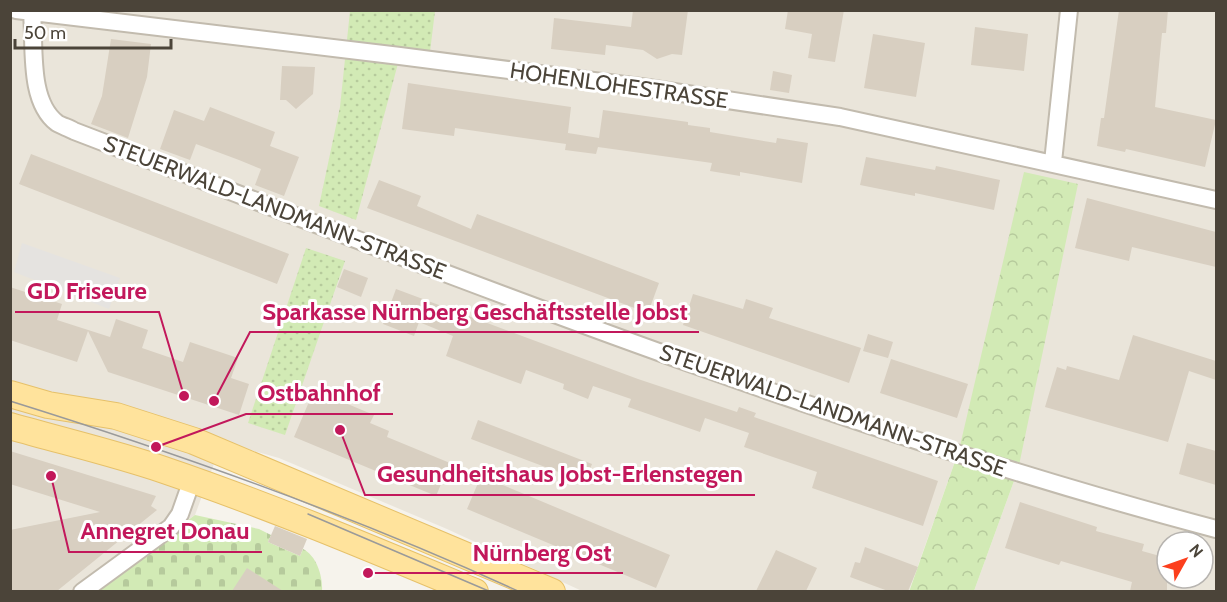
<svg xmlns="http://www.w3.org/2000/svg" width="1227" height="602" font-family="Cabin,sans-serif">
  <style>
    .residential { fill: #eae5da; fill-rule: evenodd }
    .grass { fill: url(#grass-dots) }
    .cemetery { fill: url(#cemetery-stones) }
    .park { fill: url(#park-crowns) }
    .parking { fill: #e5e3e0 }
    .building { fill: #d8cfc1 }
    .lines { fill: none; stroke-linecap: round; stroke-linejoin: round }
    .street-casing { stroke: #c2bbae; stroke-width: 20 }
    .primary-casing { stroke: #e6c16a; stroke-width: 28 }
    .street { stroke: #fff; stroke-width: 16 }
    .primary { stroke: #ffe39c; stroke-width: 26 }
    .tram { stroke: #9a9a9a; stroke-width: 1.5 }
    .labels { text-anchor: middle; stroke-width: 6; stroke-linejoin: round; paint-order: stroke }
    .street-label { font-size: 22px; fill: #4b4439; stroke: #fff }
    .leader { fill: none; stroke: #c2185b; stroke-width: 2 }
    .callout-dot { fill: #c2185b; stroke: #fff; stroke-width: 2 }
    .callout-label { font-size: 24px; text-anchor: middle; font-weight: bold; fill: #c2185b; stroke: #fff; stroke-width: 6; stroke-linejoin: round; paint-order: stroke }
  </style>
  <defs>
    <pattern id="grass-dots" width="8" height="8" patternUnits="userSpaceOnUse" patternTransform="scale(1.5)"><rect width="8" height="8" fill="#d2eab5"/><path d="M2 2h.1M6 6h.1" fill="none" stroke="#b6ca9c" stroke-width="1.8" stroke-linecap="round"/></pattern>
    <pattern id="cemetery-stones" width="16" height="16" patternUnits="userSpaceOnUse" patternTransform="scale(1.5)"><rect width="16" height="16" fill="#d2eab5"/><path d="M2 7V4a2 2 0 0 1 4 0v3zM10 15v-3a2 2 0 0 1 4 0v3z" fill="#b6ca9c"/></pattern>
    <pattern id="park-crowns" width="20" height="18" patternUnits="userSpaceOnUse" patternTransform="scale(1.5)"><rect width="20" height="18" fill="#d2eab5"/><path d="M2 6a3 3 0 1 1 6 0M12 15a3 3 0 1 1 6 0" fill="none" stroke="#b6ca9c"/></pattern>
  </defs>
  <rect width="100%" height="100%" fill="#f6f3ec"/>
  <!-- residential -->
  <path class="residential" d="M10 11H1216V591H974L1018 470 959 450 909 591H582L447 529 279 458 222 442 195 515 90 591H11ZM1167 542H1203V578H1167Z"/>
  <!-- grass -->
  <path class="grass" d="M350 11H435L429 60 400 56 356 220 319 206 340 107Z
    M306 248 345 261 285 435 248 423Z"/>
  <!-- cemetery -->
  <path class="cemetery" d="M195 515 259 529 271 535 268 542 300 556 303 549C317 556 323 577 322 591L92 592Z"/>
  <!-- park -->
  <path class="park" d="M1024 172 1078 184 1018 470 974 591 909 592 959 450Z"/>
  <!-- parking -->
  <path class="parking" d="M22 243 120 278 109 309 14 272Z"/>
  <!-- building -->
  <path class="building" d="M633 10H688L682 55 672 54 657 59 643 50 606 45 605 55 551 49 554 18 631 27Z
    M788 10H844L835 62 808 58 812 34 785 29Z
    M1119 10H1168L1166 33H1162L1155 107 1216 120 1205 167 1126 149 1125 152 1097 146 1101 118H1104Z
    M975 27 1028 34 1024 71 971 65Z
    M873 34 925 43 916 97 864 88Z
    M111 39 151 44 147 77 128 138 91 124 102 96Z
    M282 66 315 67 313 94 296 109 286 100H280Z
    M773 71 792 75 789 93 770 90Z
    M408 83 571 107 567 141 568 133 599 138 603 110 688 122V125L710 128V132L776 143 777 138 808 143 802 183 740 172V176L710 171 712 163 598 147 596 154 565 150 566 144 455 128 454 136 402 129Z
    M210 107 275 132 270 146 299 157 284 196 255 185 261 169 239 160 196 144 190 160 160 149 174 110 204 121Z
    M31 154 289 254 277 284 19 184Z
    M866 157 935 170 936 166 1000 180 994 210 915 193V196L860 185Z
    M379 180 421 196 417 206 471 229 477 214 659 283 648 313 367 208Z
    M1087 198 1216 232V267L1132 247 1129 261 1075 248Z
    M344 269 368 278 361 297 337 287Z
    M10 287 62 304 57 320 110 337 116 319 148 330 142 348 183 362 190 342 238 358 231 378 249 384 239 415 108 372 88 331 77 362 10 340Z
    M396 289 638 379 737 412 739 407 756 413 754 417 938 481 923 526 812 488 817 472 744 447 749 433 705 418 700 432 628 407 631 399 593 386 588 399 563 389 564 384 526 370 521 384 446 356 453 336 419 322 414 336 383 324Z
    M693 294 743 309 746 299 773 308 769 318 861 348 849 383 683 325Z
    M868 334 893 342 888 358 863 351Z
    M1133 335 1216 361V380L1189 371 1168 442 1045 407 1057 367 1066 370 1067 366 1119 380Z
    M891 359 968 384 957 418 880 393Z
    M314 390 374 415 370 423 389 431 387 437 450 463 436 496 294 437Z
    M478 420 592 464 585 482 471 439Z
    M1187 443 1216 451V485L1179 474Z
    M10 451 156 496 151 506 157 510 57 591H10V530L100 512 10 484Z
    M481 476 670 555 656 588 467 509Z
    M1020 502 1097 527 1096 531 1144 544 1142 551 1167 558V591H1130L1132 582 1061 561 1059 565 1005 548Z
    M275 526 307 539 300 556 268 542Z
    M865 547 918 567 908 591H888L850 577 855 562 860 563Z
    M776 550 817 568 806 591H756Z
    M247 568 283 591H232Z"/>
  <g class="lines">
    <!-- street casing -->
    <g class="street-casing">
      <path id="street" d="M16 10 400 56 648 88 840 117 1216 200
        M32 14C35 46 28 101 57 123 62 126 69 128 74 131 450 275 827 426 1216 529
        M1053 162 1069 10
        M82 592 171 527 180 514 192 480"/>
    </g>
    <!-- primary casing -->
    <g class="primary-casing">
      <path id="primary" d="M10 394 48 405 116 416 194 441 552 592
        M10 426C62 441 114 453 164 470 270 506 372 549 475 592"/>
    </g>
    <!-- street -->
    <use href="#street" class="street"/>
    <!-- primary -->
    <use href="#primary" class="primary"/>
    <!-- tram -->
    <path class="tram" d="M10 401C183 455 355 516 520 592
      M308 514 491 592"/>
  </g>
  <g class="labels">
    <!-- street labels -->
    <g class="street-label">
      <text transform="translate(619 85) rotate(8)" y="8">HOHENLOHESTRASSE</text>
      <text transform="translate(275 207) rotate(21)" y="8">STEUERWALD-LANDMANN-STRASSE</text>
      <text transform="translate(833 410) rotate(19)" y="8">STEUERWALD-LANDMANN-STRASSE</text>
    </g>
  </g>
  <!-- callouts -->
  <path class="leader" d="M184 396L159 312H15M214 401L250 332H699M156 447L246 414H393M340 430L365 495H755M51 476L69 552H262M368 573L460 573H623"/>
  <g class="callout-dot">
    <circle cx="184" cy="396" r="6"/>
    <circle cx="214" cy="401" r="6"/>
    <circle cx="156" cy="447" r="6"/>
    <circle cx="340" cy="430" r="6"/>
    <circle cx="51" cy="476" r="6"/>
    <circle cx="368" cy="573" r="6"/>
  </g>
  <g class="callout-label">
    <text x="87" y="299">GD Friseure</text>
    <text x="475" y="320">Sparkasse Nürnberg Geschäftsstelle Jobst</text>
    <text x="319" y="401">Ostbahnhof</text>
    <text x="560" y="482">Gesundheitshaus Jobst-Erlenstegen</text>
    <text x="165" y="539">Annegret Donau</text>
    <text x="542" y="561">Nürnberg Ost</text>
  </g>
  <!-- border -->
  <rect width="1227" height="602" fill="none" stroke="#4b4439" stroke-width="24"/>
  <!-- north arrow -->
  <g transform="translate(1185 560) rotate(50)"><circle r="28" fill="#ffffff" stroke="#b7b4b0" stroke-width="1.5"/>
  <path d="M0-4.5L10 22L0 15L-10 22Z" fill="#fc3f1d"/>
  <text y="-9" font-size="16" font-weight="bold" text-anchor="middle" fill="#4b4439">N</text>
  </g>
  <!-- scale -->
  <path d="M15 39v9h156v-9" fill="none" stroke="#4b4439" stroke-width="3"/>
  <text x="24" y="39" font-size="18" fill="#4b4439" stroke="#ffffff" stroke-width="4.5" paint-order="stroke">50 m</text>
</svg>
